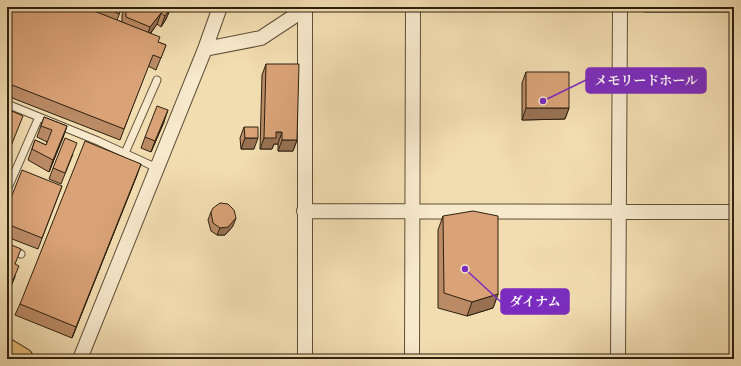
<svg xmlns="http://www.w3.org/2000/svg" width="741" height="366" font-family="'IM FELL French Canon','Noto Serif JP',serif">
  <style>
    .lines { fill: none; stroke-linecap: round; stroke-linejoin: round }
    .stream { stroke: #727c74; stroke-width: 3.5 }
    .lane-casing { stroke: #5e4f38; stroke-width: 9 }
    .street-casing { stroke: #5e4f38; stroke-width: 16 }
    .highway-casing { stroke: #2c2010; stroke-width: 24 }
    .lane { stroke: #f7e9cc; stroke-width: 7 }
    .street { stroke: #f7e9cc; stroke-width: 14 }
    .highway { stroke: #e9be78; stroke-width: 22 }
    .wall { fill: #bb8b66; stroke: #2c2010 }
    .shaded-wall { fill: #987153; stroke: #2c2010 }
    .building { fill: #d9a277; stroke: #2c2010 }
    .leader { fill: none; stroke: #7b2cbf; stroke-width: 1.5 }
    .callout-dot { fill: #7b2cbf; stroke: #f7e9cc; stroke-width: 1.5 }
    .callout { fill: #7b2cbf; stroke: #7b2cbf; stroke-width: 1.5 }
    .callout-label { font-size: 13px; text-anchor: middle; font-weight: bold; fill: #fff }
  </style>
  <rect width="100%" height="100%" fill="#f2ddb1"/>
  <filter id="stains"><feTurbulence type="fractalNoise" baseFrequency=".005" numOctaves="4"/><feColorMatrix values="0 0 0 0 .2 0 0 0 0 .09 0 0 0 0 .02 0 0 0 .5 -.17"/></filter>
  <radialGradient id="worn" r=".72"><stop offset=".6" stop-color="#630" stop-opacity="0"/><stop offset="1" stop-color="#630" stop-opacity=".3"/></radialGradient>
  <g class="lines">
    <!-- stream -->
    <path class="stream" d="M636 7 645 11H734"/>
    <!-- lane casing -->
    <g class="lane-casing">
      <path id="lane" d="M7 104 98 141 157 168
        M125 153 157 80
        M7 190 39 117
        M7 248 21 254"/>
    </g>
    <!-- street casing -->
    <g class="street-casing">
      <path id="street" d="M205 49 220 7
        M304 211 734 212
        M80 359 205 49 261 38 308 7
        M305 359V10
        M412 359 413 7
        M618 359 620 7"/>
    </g>
    <!-- highway casing -->
    <g class="highway-casing">
      <path id="highway" d="M7 350 22 359"/>
    </g>
    <!-- lane -->
    <use href="#lane" class="lane"/>
    <!-- street -->
    <use href="#street" class="street"/>
    <!-- highway -->
    <use href="#highway" class="highway"/>
  </g>
  <!-- wall -->
  <path class="wall" d="M7 7H122L117 20 122 22V15L125 7H171L166 19 161 27 157 24 151 33 158 42 166 45 156 70 148 66 120 140 7 96Z
    M266 64 297 140 293 151H278V144H274L272 149H260L262 75Z
    M526 72 569 108 565 119 522 120V83Z
    M44 117 67 126 49 172 28 160 35 140 46 145 47 142 37 137Z
    M164 122 151 152 141 148 145 137Z
    M244 127 254 149H241L240 138Z
    M73 154 61 184 49 179 53 168Z
    M137 175 72 338 15 315 20 304Z
    M62 186 38 249 7 237V208Z
    M211 212 233 226 225 235H217L211 231 208 220Z
    M443 216 498 294 493 308 467 316 438 308V230Z
    M7 243 15 264V277L9 291H7Z"/>
  <!-- shaded-wall -->
  <path class="shaded-wall" d="M171 8 166 19 161 27 165 16Z
    M161 13 157 24 146 39 150 27Z
    M526 108H569L565 119 522 120Z
    M168 110 164 122 151 152 155 141Z
    M67 126 63 138 49 172 53 160Z
    M276 132H282L278 144H274L272 149H260L264 138Z
    M245 138H258L254 149H241Z
    M282 140H297L293 151H278Z
    M141 164 137 175 72 338 76 327Z
    M236 218 233 226 225 235H217L220 228Z
    M498 294 493 308 467 316 472 302Z"/>
  <!-- building -->
  <path class="building" d="M7 7H84L160 37 158 42 166 45 161 58 153 55 124 129 7 83Z
    M104 7H122L119 14Z
    M126 7H169L171 8 165 16 161 13 150 27 126 17Z
    M266 64H299L297 140H282V132H276V138H264Z
    M526 72H569V108H526Z
    M157 106 168 110 155 141 145 137Z
    M7 109 23 116 7 156Z
    M44 117 67 126 53 160 32 149 35 140 46 145 52 130 41 126Z
    M244 127H258V138H245Z
    M65 138 77 143 65 173 53 168Z
    M85 141 141 164 76 327 20 304Z
    M22 170 62 186 42 238 7 224V208Z
    M220 203 228 204 234 210 236 218 228 227 220 228 213 223 211 212 213 208Z
    M473 211 498 216V294L472 302 444 293 443 216Z
    M7 243 21 249 15 264 19 266 13 280 8 278 7 281Z"/>
  <!-- callouts -->
  <path class="leader" d="M543 101L586 80M465 269L501 302"/>
  <g class="callout-dot">
    <circle cx="543" cy="101" r="4"/>
    <circle cx="465" cy="269" r="4"/>
  </g>
  <g class="callout">
    <rect x="586" y="68" width="120" height="25" rx="4"/>
    <rect x="501" y="289" width="68" height="25" rx="4"/>
  </g>
  <g class="callout-label">
    <text x="646" y="85">メモリードホール</text>
    <text x="535" y="306">ダイナム</text>
  </g>
  <!-- margin -->
  <rect width="741" height="366" fill="none" stroke="#f2ddb1" stroke-width="24"/>
  <rect x="8" y="8" width="725" height="350" fill="none" stroke="#2c2010" stroke-width="2"/>
  <rect x="12" y="12" width="717" height="342" fill="none" stroke="#2c2010"/>
  <rect width="100%" height="100%" filter="url(#stains)"/>
  <rect width="100%" height="100%" fill="url(#worn)"/>
</svg>
